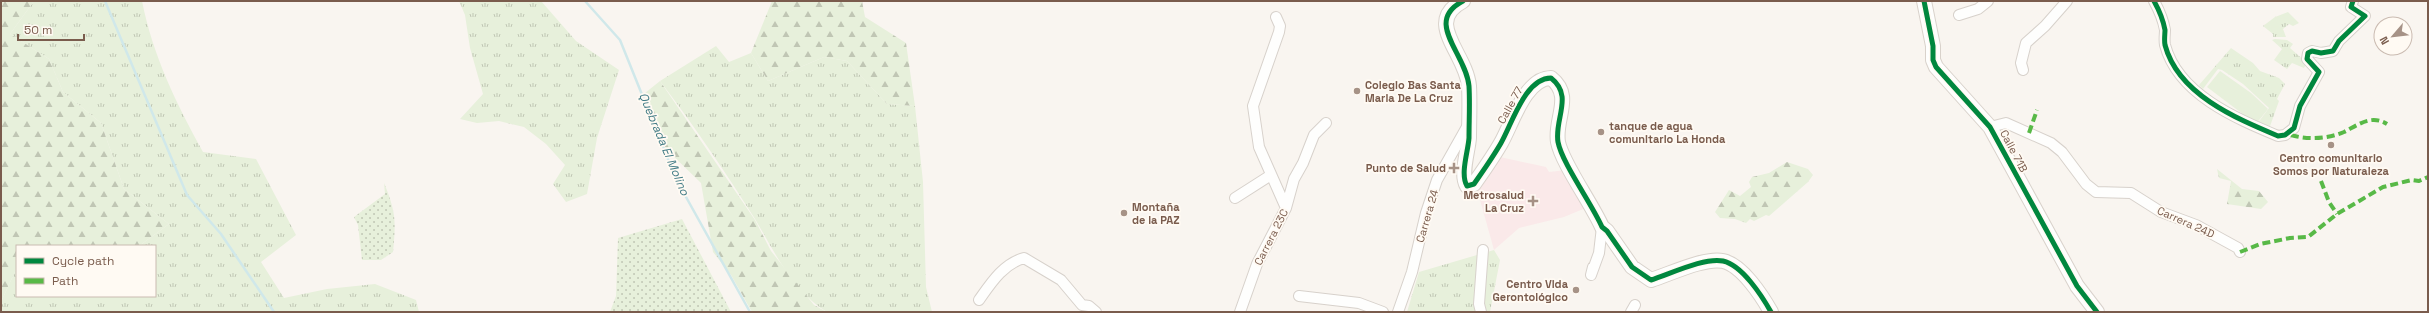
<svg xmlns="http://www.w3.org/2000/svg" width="2429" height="313" font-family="'Space Grotesk',sans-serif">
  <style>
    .medical { fill: #fae9e9 }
    .grass { fill: url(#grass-tufts) }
    .forest { fill: url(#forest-firs) }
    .garden { fill: url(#garden-dots) }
    .pitch { fill: #e7f0db }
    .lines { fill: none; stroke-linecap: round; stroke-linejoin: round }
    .stream { stroke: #d0e8ea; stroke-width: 2.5 }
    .street-casing { stroke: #d7d1cb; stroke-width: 12 }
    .secondary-casing { stroke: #d9d2cb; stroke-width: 16 }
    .street { stroke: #fefefd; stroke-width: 10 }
    .secondary { stroke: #fefefd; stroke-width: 14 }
    .quiet { stroke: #58b947; stroke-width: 4; stroke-dasharray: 8 4; stroke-linecap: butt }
    .cycleway-casing { stroke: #fffaf3; stroke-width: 8 }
    .cycleway { stroke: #00873e; stroke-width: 5 }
    .poi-dot { fill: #a69286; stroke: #fffaf3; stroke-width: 1.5 }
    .labels { text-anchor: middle; stroke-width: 3.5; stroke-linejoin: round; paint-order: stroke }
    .poi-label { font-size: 11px; font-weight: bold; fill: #7a5c4d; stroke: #fffaf3; text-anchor: start }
    .street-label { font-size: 11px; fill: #7a5c4d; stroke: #fffaf3 }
    .water-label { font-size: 12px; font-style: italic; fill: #437c86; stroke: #fffaf3 }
  </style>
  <defs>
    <pattern id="grass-tufts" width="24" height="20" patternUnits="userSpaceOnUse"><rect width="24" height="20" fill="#e7f0db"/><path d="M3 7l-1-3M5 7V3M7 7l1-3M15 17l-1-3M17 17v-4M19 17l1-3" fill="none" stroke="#c0c6b4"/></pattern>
    <pattern id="forest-firs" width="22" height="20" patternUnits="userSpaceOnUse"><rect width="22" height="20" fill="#e7f0db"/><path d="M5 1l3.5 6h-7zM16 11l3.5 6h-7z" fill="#c0c6b4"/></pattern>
    <pattern id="garden-dots" width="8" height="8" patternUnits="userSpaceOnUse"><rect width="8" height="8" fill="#e7f0db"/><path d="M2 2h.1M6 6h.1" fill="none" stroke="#c0c6b4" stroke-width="1.8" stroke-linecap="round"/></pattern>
  </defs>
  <rect width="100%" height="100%" fill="#f9f5f0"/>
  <!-- medical -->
  <path class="medical" d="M1500 157 1546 167 1549 172 1566 170 1588 207 1564 217 1519 228 1494 250 1477 189Z"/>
  <!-- grass -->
  <path class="grass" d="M34 1H142C153 56 176 103 203 152L256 159 296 235 261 262 284 298 327 289 375 284 416 300 419 312H1V302L17 267V296H155V246H139L169 224 124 189 101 123 63 92 49 59 10 34Z
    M459 1H541L576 41 619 70 597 138 587 194 566 202 553 184 565 165 546 144 524 127 499 121 477 123 460 119 483 94 470 48 465 15Z
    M2288 12 2299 23 2293 26 2289 24 2283 29 2286 37H2273V34L2263 26 2275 17Z
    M2275 39 2287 40 2293 44 2290 48 2307 63 2304 68 2292 63 2287 69 2274 60 2282 49 2272 40Z
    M716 46 729 62 751 53 768 81 824 57 847 61 887 104 915 106 923 182 926 287 932 312H827C793 292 774 251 755 219 726 173 693 124 660 81Z
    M2231 48 2253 63 2260 71 2279 78 2285 84 2277 99 2279 101 2269 129 2257 124 2269 108 2243 84 2222 70 2218 69 2203 89 2199 85Z
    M1494 250 1500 260 1490 312H1407L1419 272Z"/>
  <!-- forest -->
  <path class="forest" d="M1 1H34L10 34 49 59 63 92 101 123 124 189 169 224 139 246H17V267L1 302Z
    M772 1H862L865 17 906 43 915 106 887 104 847 61 824 57 768 81 751 53Z
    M660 81 755 220 771 251 814 305 827 312H752L731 275 713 252 701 183 666 149 645 93Z
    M1787 162 1808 169 1813 175 1808 182 1769 216 1766 215 1754 221 1750 219 1746 223 1735 219 1720 218 1715 212 1729 190 1740 196 1751 187 1749 182 1752 177 1769 173Z
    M2217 169 2242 189 2259 191 2268 202 2261 209 2227 204 2231 181 2219 178Z"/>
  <!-- garden -->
  <path class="garden" d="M384 183C396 212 396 221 393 252L381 260H362L358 225 354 217 385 194Z
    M682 219 731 312H610L616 296 618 238Z"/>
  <!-- pitch -->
  <path class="pitch" d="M2220 71 2251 93 2268 109 2256 124 2207 87Z"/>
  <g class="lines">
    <!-- stream -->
    <path class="stream" d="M105 1 187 195 221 234 274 312
      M585 1 620 40 676 179 750 312"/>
    <!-- street casing -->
    <g class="street-casing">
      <path id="street" d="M2154 1C2159 10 2163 19 2165 30 2165 34 2164 40 2165 45 2178 94 2235 118 2278 136L2285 135 2294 128 2300 106 2319 72 2307 59 2308 53 2312 51 2321 53 2333 51 2339 41 2365 16 2351 7 2353 1
        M1959 15 1978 9 1988 1
        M1276 17 1280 26 1279 32 1253 106 1259 147 1286 208
        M2023 70 2021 63 2026 43 2045 26 2067 1
        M1990 127 2006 123 2051 143 2062 152 2086 184 2096 192 2131 193 2161 212 2196 225 2238 248 2240 252
        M1235 198 1271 175
        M1593 267 1591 275 1599 253 1602 227
        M1299 296 1359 303 1383 312
        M979 300C991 283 1003 264 1024 258L1061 280 1082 305 1089 306 1096 312
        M1240 312 1257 264 1286 208 1294 179 1303 163 1314 135 1326 123
        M1398 312 1412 272 1426 213 1437 180 1468 125
        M1481 312 1479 304 1483 250
        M1631 312 1635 305"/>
    </g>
    <!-- secondary casing -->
    <g class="secondary-casing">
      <path id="secondary" d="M1463 1C1423 22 1466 53 1469 86 1470 103 1469 121 1469 138 1468 152 1460 174 1467 186L1474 184C1483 171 1493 157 1501 143 1512 124 1525 78 1551 78 1574 96 1554 119 1558 142 1562 163 1592 204 1602 227L1607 231 1632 267 1651 280C1670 274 1705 257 1723 261 1742 265 1762 296 1771 312
        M1924 1 1933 46V60L1936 67 1990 127 2077 286 2097 312"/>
    </g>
    <!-- street -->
    <use href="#street" class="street"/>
    <!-- secondary -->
    <use href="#secondary" class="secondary"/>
    <!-- quiet -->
    <path class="quiet" d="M2029 133 2037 110
      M2291 135C2307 140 2328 139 2344 132 2358 125 2371 114 2387 124
      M2321 181 2329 202 2337 214
      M2240 252 2260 244 2290 238 2308 237 2337 214 2383 187 2412 180 2419 181 2428 177"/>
    <!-- cycleway casing -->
    <g class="cycleway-casing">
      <path id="cycleway" d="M1463 1C1423 22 1466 53 1469 86 1470 103 1469 121 1469 138 1468 152 1460 174 1467 186L1474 184C1483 171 1493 157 1501 143 1512 124 1525 78 1551 78 1574 96 1554 119 1558 142 1562 163 1592 204 1602 227L1607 231 1632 267 1651 280C1670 274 1705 257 1723 261 1742 265 1762 296 1771 312
        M1924 1 1933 46V60L1936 67 1990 127 2077 286 2097 312
        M2154 1C2159 10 2163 19 2165 30 2165 34 2164 40 2165 45 2178 94 2235 118 2278 136L2285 135 2294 128 2300 106 2319 72 2307 59 2308 53 2312 51 2321 53 2333 51 2339 41 2365 16 2351 7 2353 1"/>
    </g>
    <!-- cycleway -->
    <use href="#cycleway" class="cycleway"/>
  </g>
  <!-- markers -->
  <g class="poi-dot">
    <circle cx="1357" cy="91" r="4"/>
    <circle cx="1601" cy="132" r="4"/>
    <circle cx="2331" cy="145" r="4"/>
    <path d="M1452 162h4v4h4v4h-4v4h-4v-4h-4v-4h4z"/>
    <path d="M1531 195h4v4h4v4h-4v4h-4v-4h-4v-4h4z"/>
    <circle cx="1124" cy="213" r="4"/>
    <circle cx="1576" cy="290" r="4"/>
  </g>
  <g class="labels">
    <!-- poi labels -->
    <g class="poi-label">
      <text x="1365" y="89">Colegio Bas Santa<tspan x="1365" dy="13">Maria De La Cruz</tspan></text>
      <text x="1609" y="130">tanque de agua<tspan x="1609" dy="13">comunitario La Honda</tspan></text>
      <text x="2331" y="162" text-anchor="middle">Centro comunitario<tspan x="2331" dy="13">Somos por Naturaleza</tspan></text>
      <text x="1446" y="172" text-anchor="end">Punto de Salud</text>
      <text x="1524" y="199" text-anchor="end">Metrosalud<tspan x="1524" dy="13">La Cruz</tspan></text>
      <text x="1132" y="211">Montaña<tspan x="1132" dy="13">de la PAZ</tspan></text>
      <text x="1568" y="288" text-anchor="end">Centro Vida<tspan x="1568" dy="13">Gerontológico</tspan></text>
    </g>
    <!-- street labels -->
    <g class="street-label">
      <text transform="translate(1510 105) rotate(-61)" y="4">Calle 77</text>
      <text transform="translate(2014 151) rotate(62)" y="4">Calle 71B</text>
      <text transform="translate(1427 216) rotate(-74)" y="4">Carrera 24</text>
      <text transform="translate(2186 222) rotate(24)" y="4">Carrera 24D</text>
      <text transform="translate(1271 237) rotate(-63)" y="4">Carrera 23C</text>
    </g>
    <!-- water labels -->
    <g class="water-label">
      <text transform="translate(664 144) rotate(67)" y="4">Quebrada El Molino</text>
    </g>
  </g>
  <!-- border -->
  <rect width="2429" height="313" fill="none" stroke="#7a5c4d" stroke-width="4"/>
  <!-- legend -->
  <rect x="16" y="245" width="140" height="52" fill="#fffaf3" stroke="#cabbb1"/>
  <rect x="24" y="258" width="20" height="6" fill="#00873e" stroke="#cabbb1"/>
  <text x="52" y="265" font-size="12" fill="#7a5c4d">Cycle path</text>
  <rect x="24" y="278" width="20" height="6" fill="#58b947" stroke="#cabbb1"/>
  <text x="52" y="285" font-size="12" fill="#7a5c4d">Path</text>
  <!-- north arrow -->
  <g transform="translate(2393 36) rotate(242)"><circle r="19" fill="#fffaf3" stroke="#cabbb1"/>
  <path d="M0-3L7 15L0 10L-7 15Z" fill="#a69286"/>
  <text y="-6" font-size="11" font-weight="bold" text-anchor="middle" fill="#7a5c4d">N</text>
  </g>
  <!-- scale -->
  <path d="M18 34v6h66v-6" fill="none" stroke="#7a5c4d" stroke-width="2"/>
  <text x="24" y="34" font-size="12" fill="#7a5c4d" stroke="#fffaf3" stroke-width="3" paint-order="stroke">50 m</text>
</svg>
